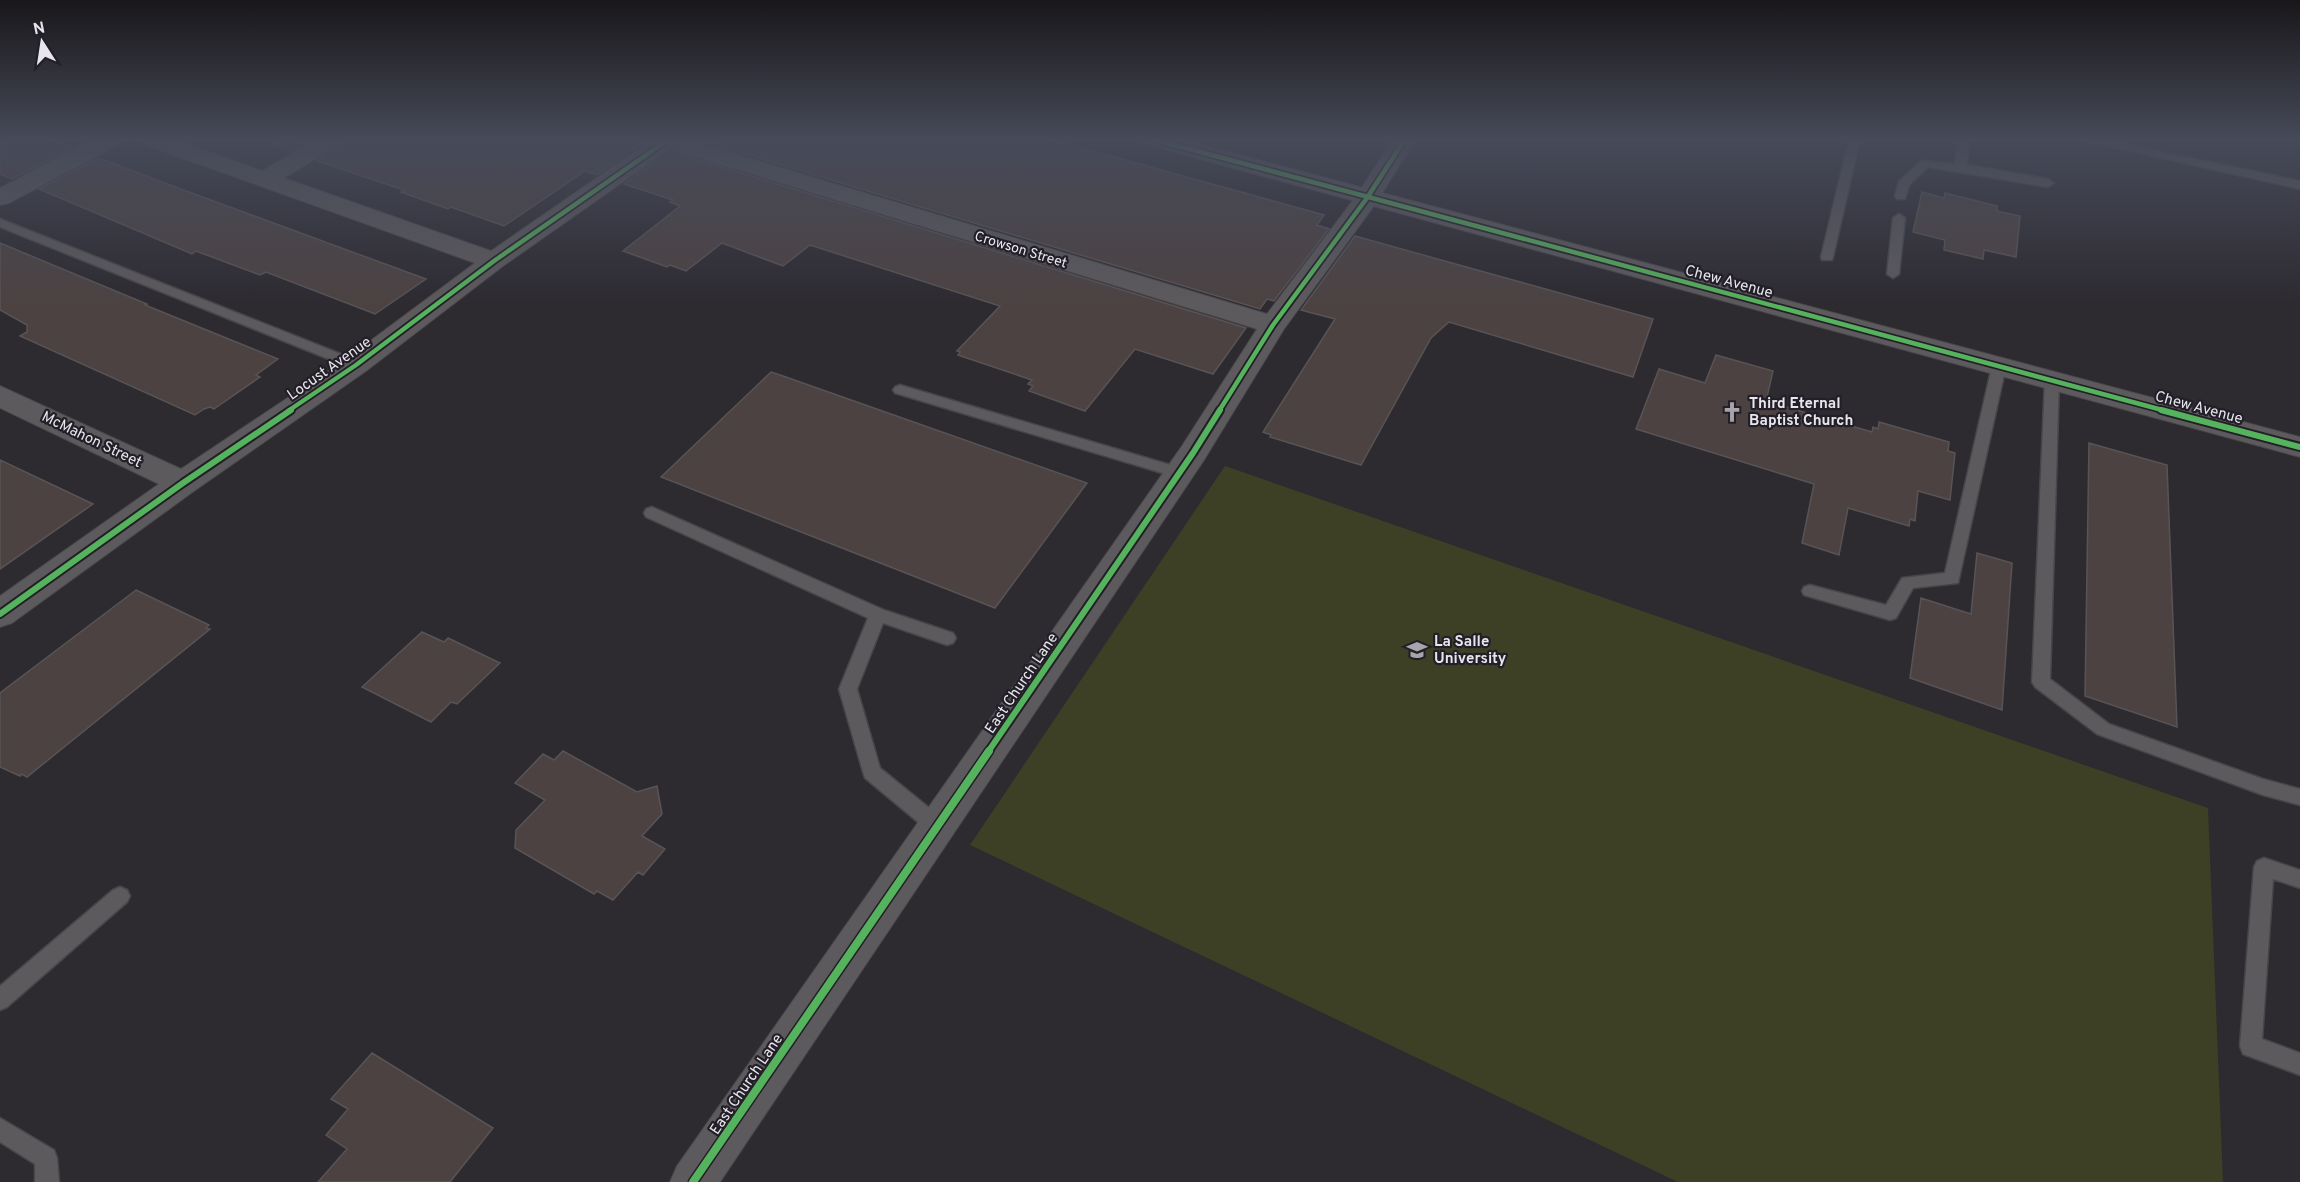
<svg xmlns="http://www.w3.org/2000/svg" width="2300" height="1182" font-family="Overpass,sans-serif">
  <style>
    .green { fill: #3e4026 }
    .building { fill: #4c4242; stroke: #585456; stroke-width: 1.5 }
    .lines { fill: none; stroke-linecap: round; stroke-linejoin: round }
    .service-casing { stroke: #474549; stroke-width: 3 }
    .minor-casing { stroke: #474549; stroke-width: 2 }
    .tertiary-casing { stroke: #474549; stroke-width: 2 }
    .service { fill: #5d5a5d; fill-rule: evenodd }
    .minor { fill: #5d5a5d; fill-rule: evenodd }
    .tertiary { fill: #5d5a5d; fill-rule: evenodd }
    .cycleway-far2-casing { stroke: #231f28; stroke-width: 8 }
    .cycleway-far1-casing { stroke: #231f28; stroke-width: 10 }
    .cycleway-casing { stroke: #231f28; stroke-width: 11 }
    .cycleway-far2 { stroke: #56b35d; stroke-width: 4.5 }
    .cycleway-far1 { stroke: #56b35d; stroke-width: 6 }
    .cycleway { stroke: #56b35d; stroke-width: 8 }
    .labels { text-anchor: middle; stroke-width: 4.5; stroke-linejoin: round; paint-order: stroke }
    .far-street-label { font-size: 14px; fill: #e8e6ec; stroke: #231f28 }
    .street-label { font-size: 15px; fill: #e8e6ec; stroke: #231f28 }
    .poi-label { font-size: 15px; font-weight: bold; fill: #e8e6ec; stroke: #231f28; text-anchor: start }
  </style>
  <rect width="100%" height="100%" fill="#2d2a30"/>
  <!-- green -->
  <path class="green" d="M1225 466 2208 808 2223 1182H1678L970 845Z"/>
  <!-- building -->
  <path class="building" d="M0 139H51L73 148 12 179 0 174Z
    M273 139H311L290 152 272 145Z
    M346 139H648L597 175 585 171 504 226 451 207 448 209 401 192 404 190 317 161 342 146Z
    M695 139H1049L1324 215 1317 225 1329 229 1274 301 1267 299 1260 309Z
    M670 151 1246 328 1213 374 1135 349 1085 411 1029 391 1033 386 1028 384 1032 380 958 355 960 352 957 351 1000 306 810 245 783 266 722 243 686 271 670 265 667 267 623 251 680 206 670 202 673 200 624 184Z
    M99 158 178 188 426 279 375 314 266 272 260 275 196 251 192 254 39 189Z
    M1922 192 1944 198 1945 193 1997 206V211L2020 216 2016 257 1984 250 1983 259 1944 250 1945 240 1913 232Z
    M1355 236 1653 319 1633 377 1449 322 1431 338 1361 465 1270 437 1271 435 1263 432 1335 319 1301 310Z
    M0 243 147 304 145 305 278 359 256 375 260 377 214 409 210 407 204 409 195 415 20 336 27 332V325L0 310Z
    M1716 355 1773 371 1766 401 1872 432 1873 427 1878 429 1879 422 1949 442 1948 451 1955 453 1950 500 1918 491 1915 521 1910 519 1909 526 1848 508 1839 555 1802 543 1814 484 1636 429 1659 369 1705 383Z
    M771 372 783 376 1087 483 995 608 661 477Z
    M2089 443 2167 465 2177 727 2085 696Z
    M0 460 93 504 0 569Z
    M1977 553 2012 563 2002 710 1910 678 1921 598 1971 614Z
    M136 590 209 625 206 628 210 629 27 777 22 774 20 776 0 767V693Z
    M422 632 444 642 448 638 500 663 457 704 451 702 431 722 362 687Z
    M563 751 637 792 657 786 662 814 642 836 665 849 643 875 638 872 613 900 597 891 594 894 515 848 516 830 545 800 515 783 543 754 554 760Z
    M372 1053 493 1128 450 1182H318L347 1149 326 1135 348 1109 331 1099Z"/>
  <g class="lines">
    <!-- service casing -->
    <g class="service-casing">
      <path id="service" d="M1860 139 1833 257 1832 260H1822L1821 257 1849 140Z
        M1957 139H1969L1967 165 2048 179 2054 183 2048 187 1928 167 1909 185 1905 199H1897L1895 196 1899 181 1921 161 1955 164Z
        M2076 139H2100L2300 181V189Z
        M1899 214 1905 218 1899 274 1893 278 1887 274 1893 218Z
        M0 219 361 362 363 365 356 370 351 368 0 227Z
        M1999 361 2006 366 1958 583 1913 588 1896 618 1890 620 1804 595 1802 591 1804 587 1810 585 1886 605 1902 578 1945 573 1992 366Z
        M2052 375 2059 380 2050 679 2109 724 2263 779 2300 789V805L2263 795 2097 734 2035 687 2032 682 2045 380Z
        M900 385 1184 469 1187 473 1184 477 1179 478 895 393 893 390 895 387Z
        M652 507 884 610 953 633 956 638 953 643 947 645 883 623 857 689 880 768 944 820 947 826 944 832 937 834 930 832 865 778 863 772 839 689 868 618 646 517 644 513 646 509Z
        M2264 858 2300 870V888L2273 879 2262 1039 2300 1053V1075L2243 1054 2240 1046 2254 867 2257 861Z
        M120 887 127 890 130 896 127 902 7 1007 0 1010V986L113 890Z
        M0 1118 54 1150 57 1158 59 1182H35V1164L0 1142Z"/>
    </g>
    <!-- minor casing -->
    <g class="minor-casing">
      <path id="minor" d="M94 139H123L120 144 9 203 0 205V188Z
        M140 139H174L262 171 316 139H344L341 144 284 178 491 251 653 139H686L1267 314 1357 195 1393 139H1416L1376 203 1284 329 1204 460 720 1182H670L677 1166 1182 446 1257 329 670 149 503 266 366 371 194 491 12 623 0 627V596L159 484 0 408V386L181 469 346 359 475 263 143 144Z"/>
    </g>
    <!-- tertiary casing -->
    <g class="tertiary-casing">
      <path id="tertiary" d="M1141 139H1180L2300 437V457L1144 144Z"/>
    </g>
    <!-- service -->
    <use href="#service" class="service"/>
    <!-- minor -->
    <use href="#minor" class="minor"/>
    <!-- tertiary -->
    <use href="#tertiary" class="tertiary"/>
    <!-- cycleway-far2 casing -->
    <g class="cycleway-far2-casing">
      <path id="cycleway-far2" d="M1152 139 2166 411
        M288 411 356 365 494 261 669 139
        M1219 411 1273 325 1367 198 1405 139"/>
    </g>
    <!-- cycleway-far1 casing -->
    <g class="cycleway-far1-casing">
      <path id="cycleway-far1" d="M2161 410 2300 447
        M0 614 183 483 291 410
        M988 752 1193 453 1220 410"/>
    </g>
    <!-- cycleway casing -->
    <g class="cycleway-casing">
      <path id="cycleway" d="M693 1182 989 751"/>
    </g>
    <!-- cycleway-far2 -->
    <use href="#cycleway-far2" class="cycleway-far2"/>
    <!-- cycleway-far1 -->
    <use href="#cycleway-far1" class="cycleway-far1"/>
    <!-- cycleway -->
    <use href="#cycleway" class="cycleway"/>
  </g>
  <!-- sky -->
  <linearGradient id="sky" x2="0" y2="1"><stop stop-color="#19171a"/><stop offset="0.46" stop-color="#464a59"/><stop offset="1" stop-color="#464a59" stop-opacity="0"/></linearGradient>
  <rect width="2300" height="305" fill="url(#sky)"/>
  <!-- icons -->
  <defs>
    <g id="church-bare" transform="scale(1.62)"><path d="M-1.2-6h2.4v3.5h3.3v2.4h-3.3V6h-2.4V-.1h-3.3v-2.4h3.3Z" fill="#a7a4aa" stroke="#231f28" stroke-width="2.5" paint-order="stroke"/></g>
    <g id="university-bare" transform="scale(1.62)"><path d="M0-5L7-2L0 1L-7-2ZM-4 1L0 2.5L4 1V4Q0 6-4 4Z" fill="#a7a4aa" stroke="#231f28" stroke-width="2.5" paint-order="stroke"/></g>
  </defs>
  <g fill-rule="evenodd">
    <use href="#church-bare" x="1732" y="412"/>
    <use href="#university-bare" x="1417" y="650"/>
  </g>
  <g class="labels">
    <!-- far-street labels -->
    <g class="far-street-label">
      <text transform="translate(1021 249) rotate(17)" y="5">Crowson Street</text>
    </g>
    <!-- street labels -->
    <g class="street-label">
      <text transform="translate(1729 281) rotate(15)" y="5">Chew Avenue</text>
      <text transform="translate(329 368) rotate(-35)" y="5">Locust Avenue</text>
      <text transform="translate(2199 407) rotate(15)" y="5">Chew Avenue</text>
      <text transform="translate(92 439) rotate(26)" y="5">McMahon Street</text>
      <text transform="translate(1021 683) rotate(-56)" y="5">East Church Lane</text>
      <text transform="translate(746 1084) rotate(-56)" y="5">East Church Lane</text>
    </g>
    <!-- poi labels -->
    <g class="poi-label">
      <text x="1749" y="408">Third Eternal<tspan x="1749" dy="17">Baptist Church</tspan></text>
      <text x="1434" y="646">La Salle<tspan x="1434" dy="17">University</tspan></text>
    </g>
  </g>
  <!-- north arrow -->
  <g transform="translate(42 42) rotate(348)" stroke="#231f28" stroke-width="4.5" paint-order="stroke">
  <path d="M0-4.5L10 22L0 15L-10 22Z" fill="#e8e6ec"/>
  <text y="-9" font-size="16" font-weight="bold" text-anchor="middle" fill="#e8e6ec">N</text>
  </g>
</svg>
